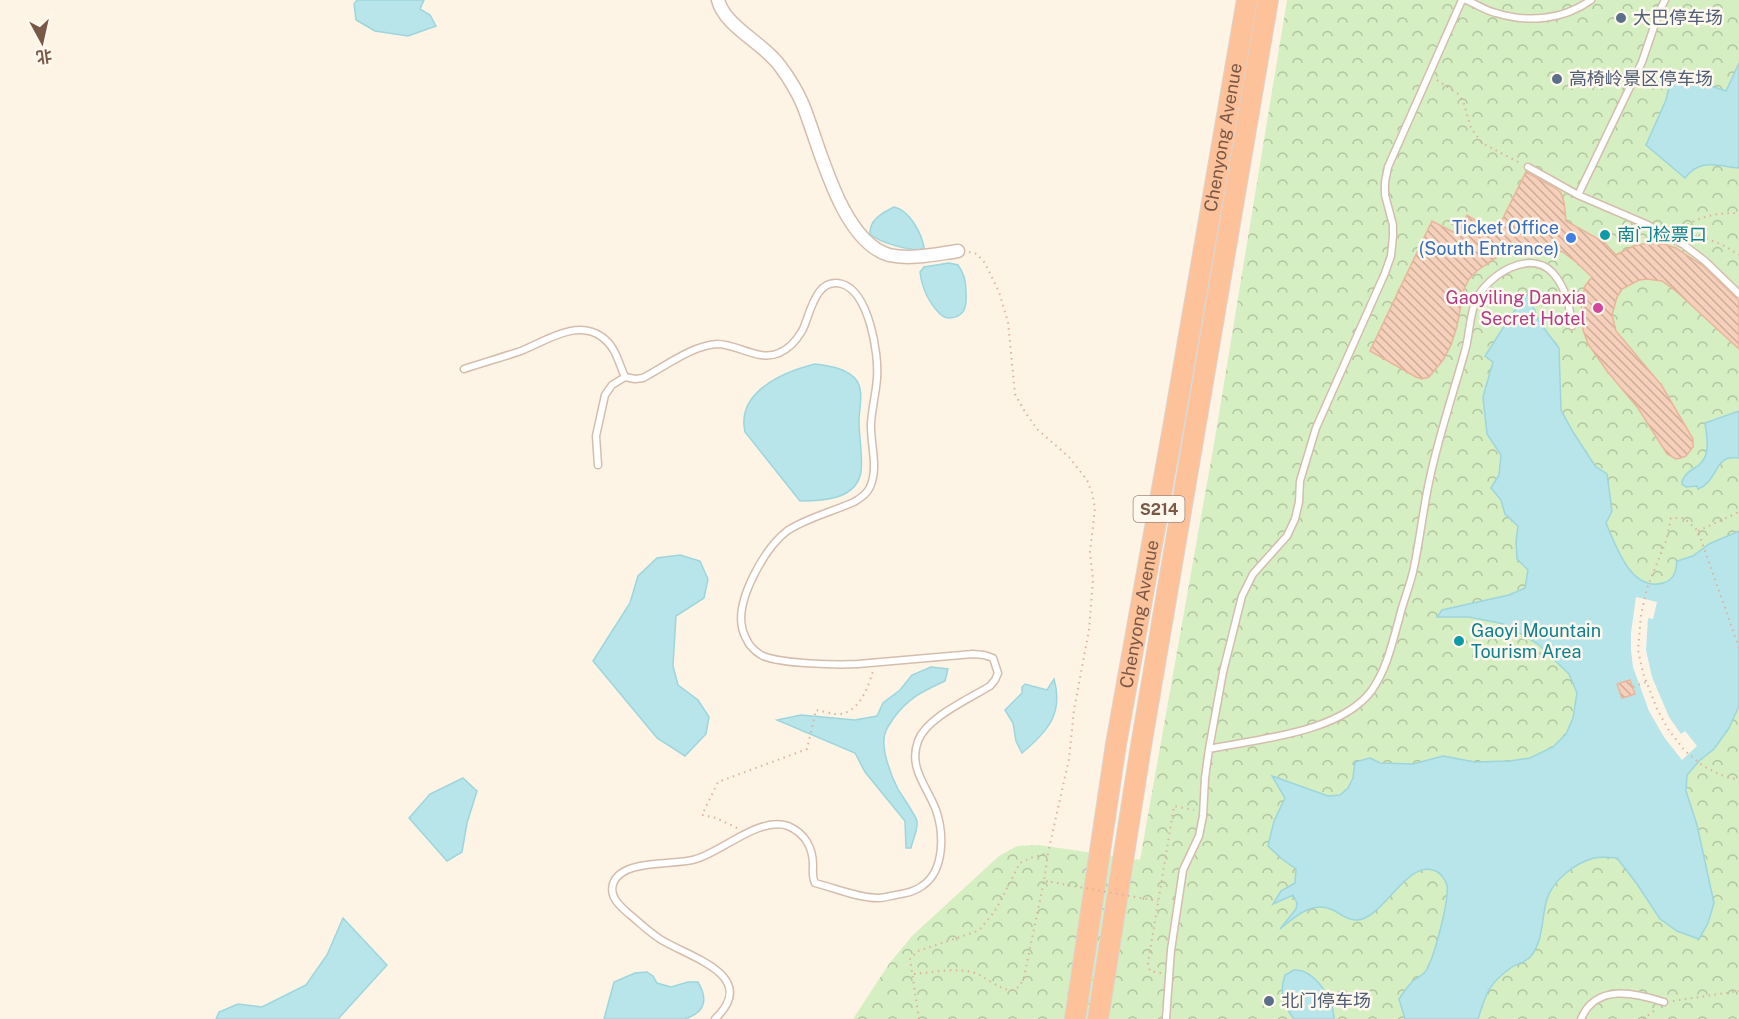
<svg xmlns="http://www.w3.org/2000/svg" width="1739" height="1019" font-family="'Public Sans','Noto Sans SC',sans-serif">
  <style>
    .forest { fill: url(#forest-crowns) }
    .water { fill: #b8e5ea; stroke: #9dd5dd; stroke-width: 1.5 }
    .pier { fill: #fef4e6 }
    .building { fill: url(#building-back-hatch); stroke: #eab59a; stroke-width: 1.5 }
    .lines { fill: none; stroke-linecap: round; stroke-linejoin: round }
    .service-casing { stroke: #d4bdad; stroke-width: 9 }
    .minor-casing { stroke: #d4bdad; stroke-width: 15 }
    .trunk-casing { stroke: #dcd4cf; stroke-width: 22 }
    .path { stroke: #dcb39d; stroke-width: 2; stroke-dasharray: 1.5 4.5; stroke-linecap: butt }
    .service { stroke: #fff; stroke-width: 6 }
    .minor { stroke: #fff; stroke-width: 12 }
    .trunk { stroke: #fec29a; stroke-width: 20 }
    .path-bridge { stroke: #dcb39d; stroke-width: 2; stroke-dasharray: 1.5 4.5; stroke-linecap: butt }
    .service-dot { fill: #5c6f8a; stroke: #fff8ee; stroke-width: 2 }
    .culture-dot { fill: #0f9aa8; stroke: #fff8ee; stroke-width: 2 }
    .shop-dot { fill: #3f7fe0; stroke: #fff8ee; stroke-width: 2 }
    .hotel-dot { fill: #d1479c; stroke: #fff8ee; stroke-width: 2 }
    .labels { text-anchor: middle; stroke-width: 5; stroke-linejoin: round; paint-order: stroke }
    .shield { fill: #fff8ee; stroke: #a2887a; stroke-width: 1.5 }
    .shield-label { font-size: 16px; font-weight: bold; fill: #7a5848 }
    .service-label { font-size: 18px; fill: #4e5e75; stroke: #fff8ee; text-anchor: start }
    .street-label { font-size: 18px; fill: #7a5848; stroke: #fff8ee }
    .shop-label { font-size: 18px; fill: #366cbe; stroke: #fff8ee; text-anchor: end }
    .culture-label { font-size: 18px; fill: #0d838f; stroke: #fff8ee; text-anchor: start }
    .hotel-label { font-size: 18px; fill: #b23c85; stroke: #fff8ee; text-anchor: end }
  </style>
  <defs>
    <pattern id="forest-crowns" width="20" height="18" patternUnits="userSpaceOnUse" patternTransform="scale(1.5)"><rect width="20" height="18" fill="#d5eec2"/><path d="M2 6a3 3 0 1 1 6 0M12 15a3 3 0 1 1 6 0" fill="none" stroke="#b2c4a0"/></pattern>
    <pattern id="building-back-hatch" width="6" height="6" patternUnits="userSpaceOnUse" patternTransform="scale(1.5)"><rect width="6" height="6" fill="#f6d0bb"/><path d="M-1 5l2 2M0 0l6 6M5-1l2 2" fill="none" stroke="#ccac9a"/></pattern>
  </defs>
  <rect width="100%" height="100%" fill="#fef4e6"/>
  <!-- forest -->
  <path class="forest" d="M1287 0H1739V1019H853L889 964 912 936 999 856 1017 846 1039 845 1140 860 1215 438Z"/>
  <!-- water -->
  <path class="water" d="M357 0H424L420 9 430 15 436 26 408 36 375 31 356 20 354 4Z
    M1739 63V168C1717 166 1700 158 1685 178L1646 145 1666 100 1671 79 1682 69 1695 73 1708 85 1726 91Z
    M894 207C909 210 921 232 924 247L921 250C908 250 880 243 870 234 869 220 882 213 894 207Z
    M949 263 958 265C964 273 966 281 966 291 966 297 967 305 964 310 960 318 947 321 940 314 929 303 922 288 920 272L924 267Z
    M1528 294 1540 323 1559 348 1561 410 1573 432 1595 466 1607 474 1612 511 1606 523C1616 546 1631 592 1663 583 1674 580 1676 572 1677 561L1693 556 1709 544 1739 531V706L1729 728 1714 749 1699 761 1687 775 1686 791 1697 825 1714 903 1708 923 1699 939 1677 931 1660 919 1637 884 1617 858C1610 858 1601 856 1594 858 1575 863 1553 880 1547 899 1541 919 1544 939 1531 956 1527 962 1518 963 1512 967 1489 983 1486 993 1478 1019H1405L1399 999C1403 993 1408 986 1413 981 1418 977 1424 975 1427 969 1435 954 1449 902 1447 885 1446 880 1440 873 1436 871 1407 858 1385 917 1358 920 1348 921 1341 914 1333 910 1312 900 1295 917 1280 929L1296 909 1297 903 1293 895 1273 904 1281 891 1295 883 1296 869 1282 859 1268 846 1274 821 1285 798 1272 776 1328 796 1340 795 1348 788 1353 778 1355 762 1370 758 1380 763 1413 764 1443 756 1475 762 1510 761 1530 758 1553 747 1566 734 1573 718 1577 693 1569 674 1538 644 1504 624 1469 617H1437L1442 610 1509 595 1525 588 1528 570 1517 559 1516 542 1518 526 1505 514 1501 500 1491 488 1499 475 1501 455 1487 434 1483 397 1493 362 1485 356 1512 314Z
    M815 364C829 366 848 368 857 381 864 392 859 409 859 421 859 438 863 456 861 472 856 500 822 501 800 501L745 432C736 392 783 372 815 364Z
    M1739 411V458C1713 454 1719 481 1698 489L1697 486 1686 487 1682 484V481C1686 472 1692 470 1699 465 1711 455 1707 437 1705 423Z
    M680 555 700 561 708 579 704 598 676 616 673 666 678 685 698 700 709 717 706 734 685 756 657 738 593 661 630 603 638 576 657 558Z
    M931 667 948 669 945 681C923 691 908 698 893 719 891 723 887 727 886 731 879 745 891 776 898 789 902 796 916 816 917 821 918 831 913 838 911 848H906L905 821 865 772 855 753 777 720 801 715 855 720 877 716 883 703 900 690 912 675Z
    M1054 679C1064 714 1047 732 1022 753L1016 741 1013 723 1005 710 1022 693V687L1025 684 1047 690Z
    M463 778 477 791 467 823 462 852 447 861 409 818 430 794Z
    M343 918 387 965 338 1019H216L219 1012 238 1004 262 1007 306 985 327 955Z
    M1294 970C1315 969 1334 1000 1334 1019H1294C1283 1005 1279 992 1285 975Z
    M647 972 653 976 657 983 671 987 688 982H698C708 999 706 1012 685 1019H604L614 982 635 973Z"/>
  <!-- pier -->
  <path class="pier" d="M1636 597 1657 602 1653 619 1648 618 1646 650 1652 677 1669 717 1681 734 1685 731 1697 746 1682 760 1664 737 1649 711 1633 667 1631 650V633Z"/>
  <!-- building -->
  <path class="building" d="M1526 172 1557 189 1561 193 1564 202 1566 221 1604 242 1616 255 1633 246 1643 244H1664L1676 248 1702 265 1739 301V349L1677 292 1662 281 1647 279 1639 280 1622 289 1617 297 1612 315 1616 331 1662 386 1693 439V447L1686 456 1681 458 1676 459 1667 454 1638 408 1607 371 1588 344 1583 330 1581 303 1585 286 1592 277 1576 262 1563 252 1550 249 1522 248 1499 256 1478 270 1469 279 1464 289 1457 326 1451 345 1443 360 1429 377 1422 379 1416 377 1370 351 1432 221 1457 234 1467 215 1486 227 1501 222Z
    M1630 680 1635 694 1622 698 1617 684Z"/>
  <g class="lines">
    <!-- service casing -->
    <g class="service-casing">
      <path id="service" d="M1466 0C1476 4 1486 11 1496 13 1528 23 1563 20 1591 0
        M1528 167 1578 195 1648 225 1684 245 1705 261 1739 294
        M1578 195 1642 62 1659 12 1665 0
        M464 369C482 363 500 358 518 352 543 343 576 318 602 337 616 347 618 362 625 377L635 379 643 378C664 367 693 345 717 344 738 344 759 362 779 353 789 349 796 341 802 331 810 316 815 276 842 284 869 292 879 354 877 378 876 393 872 408 871 423 870 444 879 467 870 487 867 494 861 498 854 502 834 511 804 519 787 531 765 548 736 599 742 627 743 634 746 638 749 644 753 649 757 653 763 656 782 664 836 665 858 664L973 654 984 655 993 658 998 673 995 680 990 686C969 699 926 718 918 741 908 768 927 786 936 810 944 833 945 871 922 886 914 892 906 893 896 895 890 896 884 898 878 898 858 898 835 888 815 883 812 877 813 872 813 865 813 848 805 833 788 826 760 816 723 851 696 859 676 866 621 858 613 884 609 897 620 906 629 914 639 922 649 932 660 939 688 957 761 975 715 1019
        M598 465 596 436 605 395 612 385 625 377
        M1209 749C1257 739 1341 733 1372 690 1387 668 1392 644 1399 619 1403 601 1411 584 1414 567 1420 539 1423 510 1429 482 1438 438 1453 394 1465 351 1470 334 1469 314 1477 298 1489 275 1529 249 1552 272 1566 287 1570 307 1572 326
        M1166 1019 1171 950 1183 870 1199 836 1203 816 1205 778 1209 749 1223 672 1242 596 1253 574 1287 536 1295 519 1299 502 1300 481 1316 428 1385 273 1391 256 1393 236V225L1385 195V182L1388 167 1462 0
        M1581 1019C1596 983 1635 993 1664 1002"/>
    </g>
    <!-- minor casing -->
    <g class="minor-casing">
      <path id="minor" d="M718 0C725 27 764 43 780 66 789 78 797 91 803 105 820 147 841 241 889 255 910 260 937 254 958 251"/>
    </g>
    <!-- trunk casing -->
    <g class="trunk-casing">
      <g id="trunk">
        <path id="s1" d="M1075 1019 1116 744 1173 428 1247 0"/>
        <path d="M1098 1019 1141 746 1268 0"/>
      </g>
    </g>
    <!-- path -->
    <path class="path" d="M1437 80 1458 94 1463 101 1471 128 1482 143 1520 163
      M1678 232C1696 216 1716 213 1739 213
      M1690 239 1697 235 1723 245 1739 255
      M969 252 977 254 985 263 999 292 1008 322 1015 394 1025 412 1037 429 1069 457 1087 480 1092 493 1095 508 1090 552 1093 580 1089 630 1074 710 1069 759 1048 853
      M1698 531 1739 512
      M1739 648 1698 531 1684 518H1671L1666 541 1647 588 1641 615 1638 650 1643 673 1657 709 1668 729 1684 750 1703 766 1721 775 1739 780
      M1633 687 1646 682
      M737 828 716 818 702 815 718 782 807 749 816 710C822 711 829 713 835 714 858 716 868 688 873 671
      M1161 973 1150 971 1148 963 1174 806 1194 810
      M914 974C933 972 953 968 972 972 984 975 999 990 1011 990 1019 989 1021 984 1024 977L1044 881
      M1673 1001 1739 991
      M919 1019 910 959 918 951 975 932 980 929 995 911 1020 863 1030 858 1048 853 1044 881 1051 882
      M1643 1019 1655 1010"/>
    <!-- service -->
    <use href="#service" class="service"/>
    <!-- minor -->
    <use href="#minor" class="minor"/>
    <!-- trunk -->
    <use href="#trunk" class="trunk"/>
    <!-- path-bridge -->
    <path class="path-bridge" d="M1051 882 1158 901"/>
  </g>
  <!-- markers -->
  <g class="service-dot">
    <circle cx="1621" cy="18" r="6"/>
    <circle cx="1557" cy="79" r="6"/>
    <circle cx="1269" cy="1001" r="6"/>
  </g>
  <g class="culture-dot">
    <circle cx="1605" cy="235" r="6"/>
    <circle cx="1459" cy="641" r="6"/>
  </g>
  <circle class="shop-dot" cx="1571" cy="238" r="6"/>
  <circle class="hotel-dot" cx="1598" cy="308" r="6"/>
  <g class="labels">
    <!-- shield labels -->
    <rect class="shield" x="1133.5" y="496" width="51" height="26" rx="4.5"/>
    <g class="shield-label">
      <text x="1159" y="515">S214</text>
    </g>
    <!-- service labels -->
    <g class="service-label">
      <text x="1633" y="24">大巴停车场</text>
      <text x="1569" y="85">高椅岭景区停车场</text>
      <text x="1281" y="1007">北门停车场</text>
    </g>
    <!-- street labels -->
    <g class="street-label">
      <text dy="6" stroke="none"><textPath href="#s1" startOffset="894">Chenyong Avenue</textPath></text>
      <text dy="6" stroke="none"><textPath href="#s1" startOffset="410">Chenyong Avenue</textPath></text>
    </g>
    <!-- shop labels -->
    <g class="shop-label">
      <text x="1559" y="234">Ticket Office<tspan x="1559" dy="21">(South Entrance)</tspan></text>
    </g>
    <!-- culture labels -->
    <g class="culture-label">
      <text x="1617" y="241">南门检票口</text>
      <text x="1471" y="637">Gaoyi Mountain<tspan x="1471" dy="21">Tourism Area</tspan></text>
    </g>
    <!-- hotel labels -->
    <g class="hotel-label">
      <text x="1586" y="304">Gaoyiling Danxia<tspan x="1586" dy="21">Secret Hotel</tspan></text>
    </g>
  </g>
  <!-- north arrow -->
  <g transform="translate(42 42) rotate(172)" stroke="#fff8ee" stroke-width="4.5" paint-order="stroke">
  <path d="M0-4.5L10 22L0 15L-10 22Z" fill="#7a5848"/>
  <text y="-9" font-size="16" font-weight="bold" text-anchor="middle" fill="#7a5848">北</text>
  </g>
</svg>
